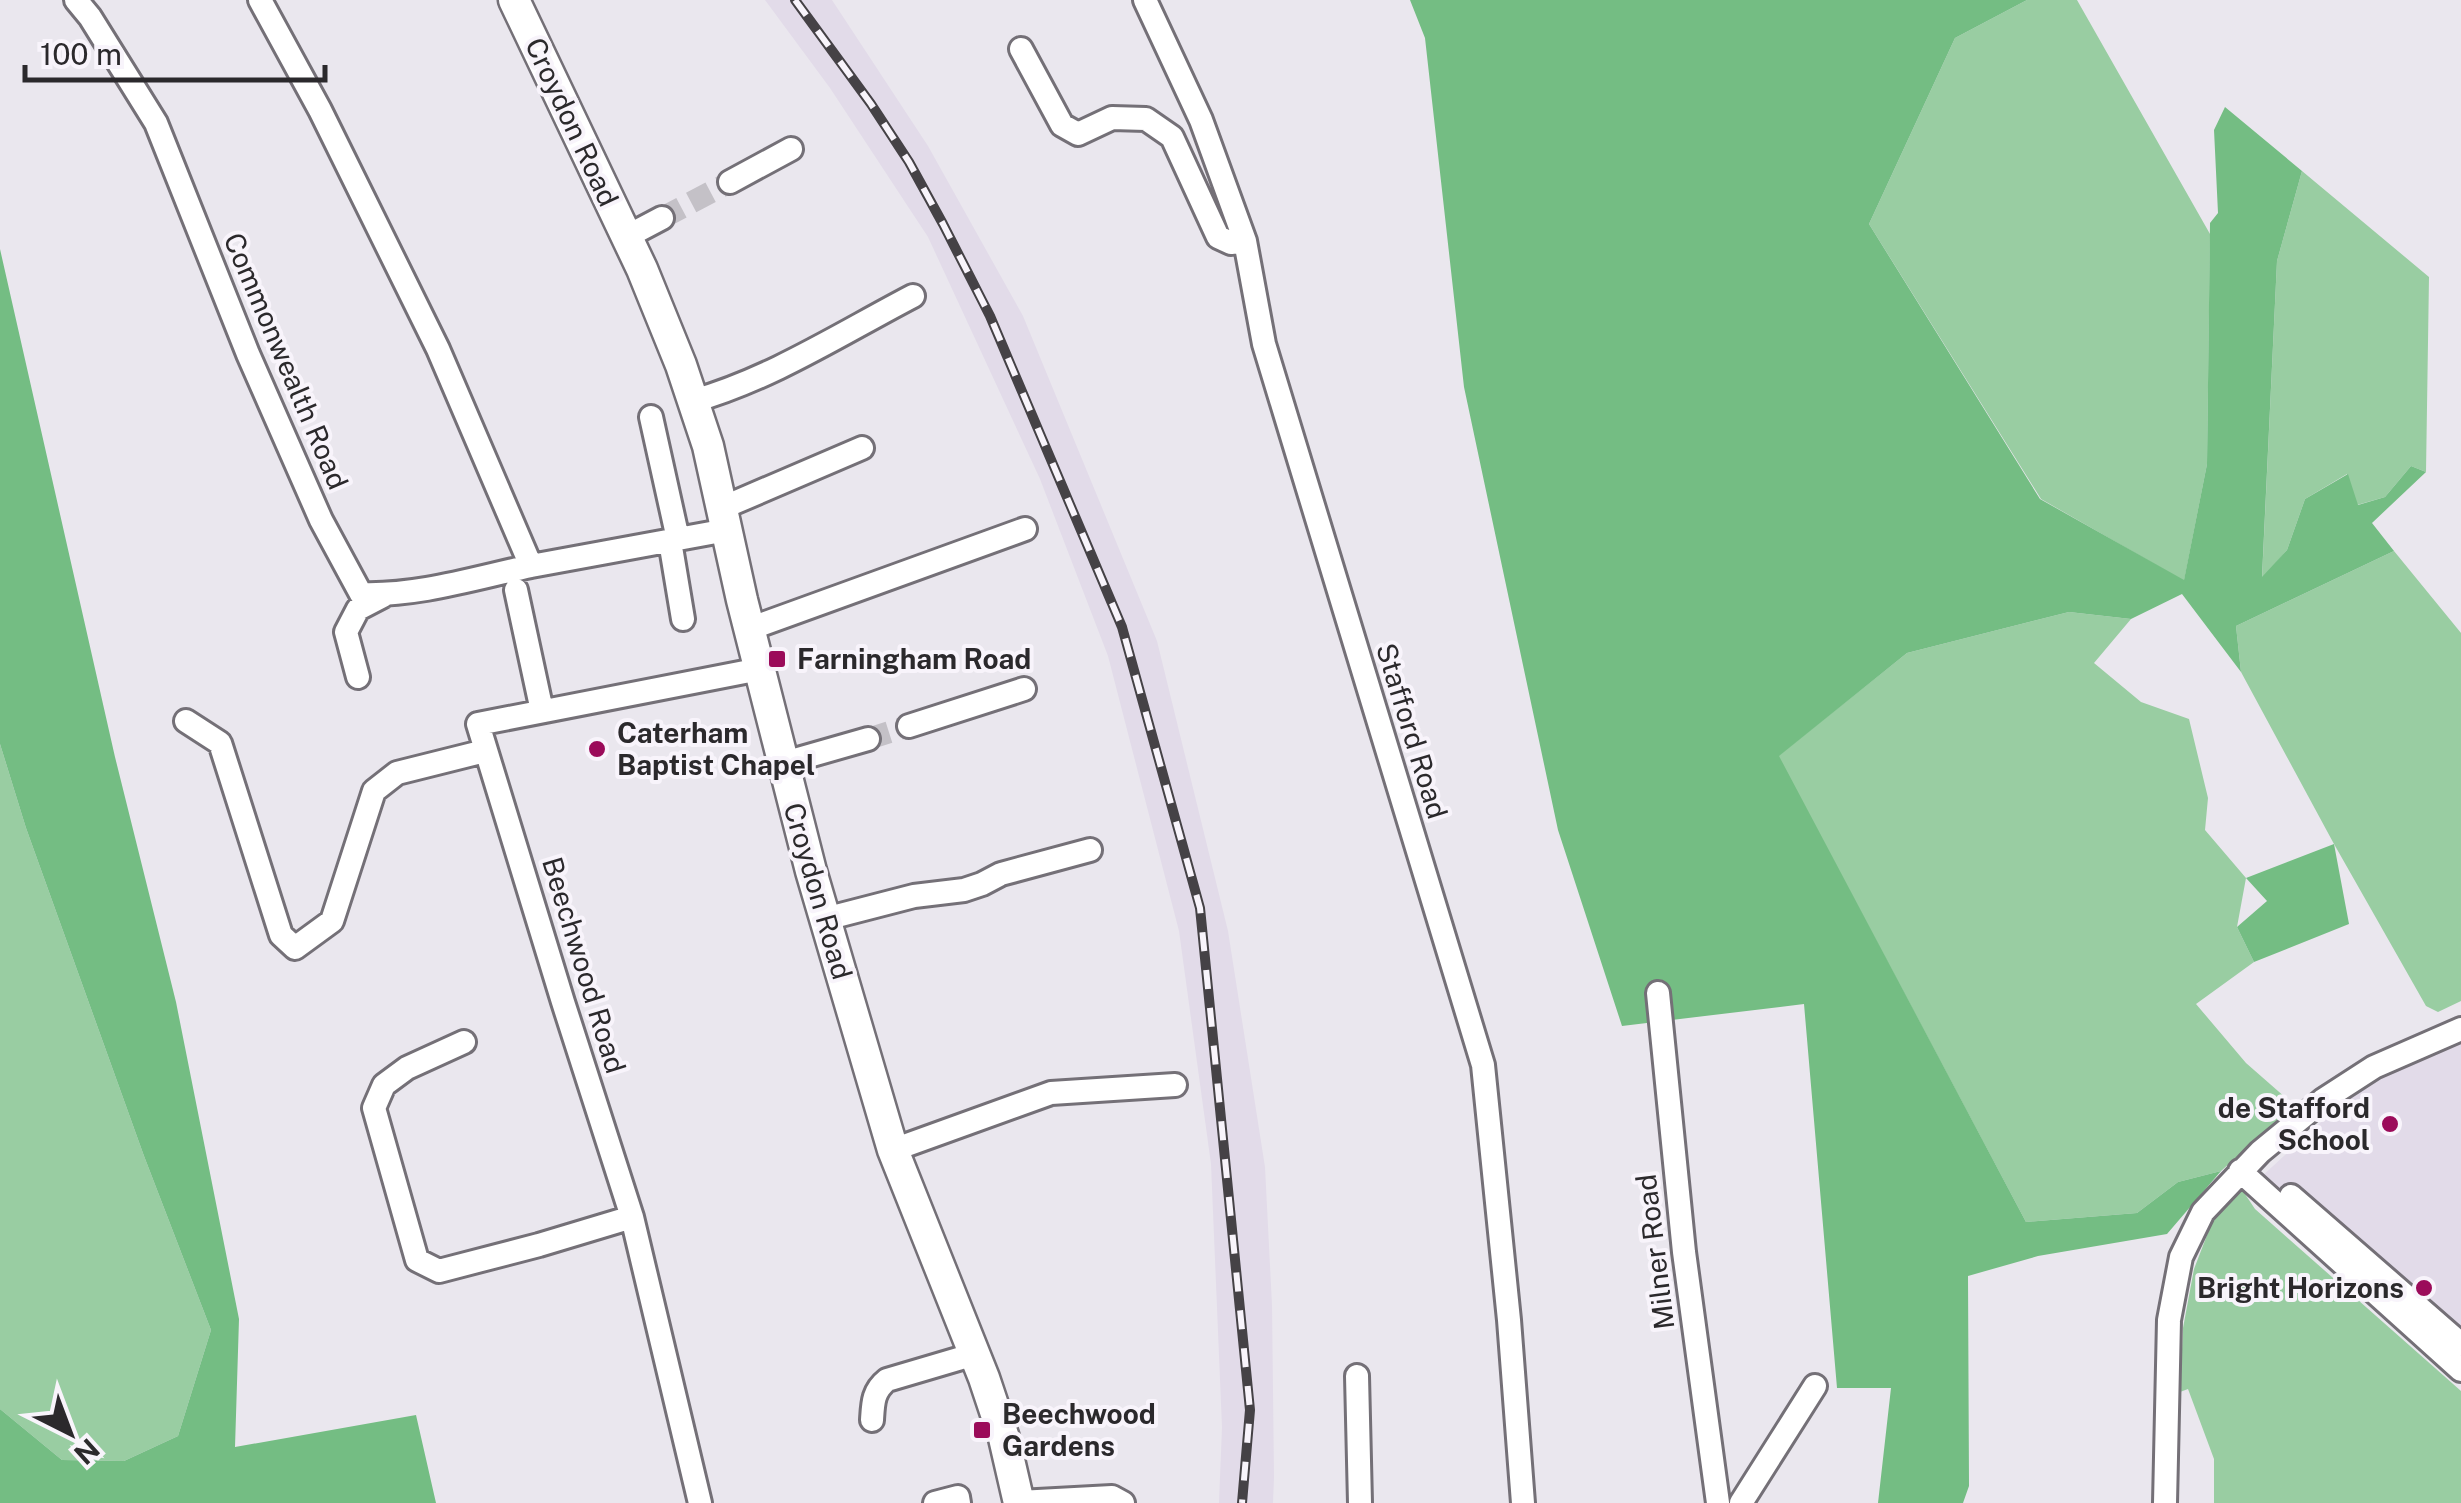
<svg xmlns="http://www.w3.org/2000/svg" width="2461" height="1503" font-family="'Public Sans',sans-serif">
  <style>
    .built { fill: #e2dbe9 }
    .green { fill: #99cda2 }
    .forest { fill: #74bd83 }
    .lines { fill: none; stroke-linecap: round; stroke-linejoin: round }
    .minor-tunnel { stroke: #c4c1c7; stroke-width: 22; stroke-dasharray: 22 11; stroke-linecap: butt }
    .minor-casing { stroke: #747077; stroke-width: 28 }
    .major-casing { stroke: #747077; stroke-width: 35 }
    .minor { stroke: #fff; stroke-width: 22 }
    .major { stroke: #fff; stroke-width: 30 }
    .rail-casing { stroke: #454246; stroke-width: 10 }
    .rail { stroke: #f8f4fb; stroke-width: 6; stroke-dasharray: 19; stroke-linecap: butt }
    .poi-dot { fill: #9b0b5a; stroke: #f8f4fb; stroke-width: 4 }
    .labels { text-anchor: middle; stroke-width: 8; stroke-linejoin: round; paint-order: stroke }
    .street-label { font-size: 28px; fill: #2b292c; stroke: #f8f4fb }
    .poi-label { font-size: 28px; font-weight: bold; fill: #2b292c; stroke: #f8f4fb; text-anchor: start }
  </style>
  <rect width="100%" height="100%" fill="#eae7ee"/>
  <!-- built -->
  <path class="built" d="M765 0H832L928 146 1023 316 1157 641 1228 931 1265 1167 1272 1305 1274 1477 1273 1503H1219L1222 1427 1211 1164 1179 931 1108 656 1040 479 928 237 830 88Z
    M2461 1043V1353L2260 1178 2355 1091 2357 1093 2403 1066Z"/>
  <!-- green -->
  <path class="green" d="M2027 0H2077L2210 234 2207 464 2184 581 2041 499 1869 224 1955 38Z
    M2302 171 2429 277 2426 472 2411 466 2385 497 2357 505 2347 474 2305 499 2287 550 2262 579 2277 261Z
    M2394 551 2461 633V1001L2438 1012 2426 1006 2334 844 2241 672 2236 626Z
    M2069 612 2131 619 2094 663 2141 702 2189 719 2208 798 2205 830 2246 878 2237 927 2254 962 2196 1004 2246 1063 2294 1105 2221 1171 2178 1182 2137 1213 2026 1222 1778 756 1907 653Z
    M0 744 26 828 144 1156 211 1330 178 1436 124 1461 62 1460 0 1409Z
    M2241 1188 2255 1209 2461 1391V1503H2214V1459L2188 1389 2180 1392 2183 1328 2194 1269 2214 1217Z"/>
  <!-- forest -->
  <path class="forest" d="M1410 0H2027L1955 38 1869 224 2040 499 2184 580 2207 464 2210 223 2218 213 2214 130 2225 107 2302 171 2277 261 2262 577 2287 550 2305 499 2348 474 2358 505 2385 497 2411 466 2426 472 2372 523 2394 551 2236 626 2241 672 2182 594 2131 619 2069 612 1907 653 1779 756 2026 1222 2137 1213 2178 1182 2221 1171 2167 1234 2038 1256 1968 1276 1969 1486 1963 1503H1878L1891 1388H1837L1804 1004 1622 1026 1558 830 1464 387 1425 38Z
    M0 249 115 757 176 1002 239 1319 235 1447 416 1415 436 1503H0V1409L62 1460 124 1461 178 1436 211 1330 144 1156 26 828 0 744Z
    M2334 844 2349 924 2254 962 2237 927 2267 901 2246 878Z"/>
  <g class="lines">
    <!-- minor-tunnel -->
    <path class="minor-tunnel" d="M662 218 730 182
      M868 739 909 726"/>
    <!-- minor casing -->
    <g class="minor-casing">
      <path id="minor" d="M76 0 90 17 156 123 248 354 321 520 361 594C418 596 475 578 531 566
        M260 0 320 110 438 349 531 566 727 530
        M1145 0 1201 120 1245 241 1264 344 1483 1065 1509 1320 1523 1503
        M1021 49 1062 125 1078 134 1112 118 1146 119 1172 137 1218 237 1231 243 1245 241
        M730 182 791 149
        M626 237 662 218
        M693 401C771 379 842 333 913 296
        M651 417 678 539
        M722 508 862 448
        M670 541 683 619
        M516 590 542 711
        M749 629 1025 529
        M358 677 346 632 358 609 383 596
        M186 721 220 743 281 935 295 948 332 921 374 791 397 773 485 751
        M909 726 1024 689
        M784 763 868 739
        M825 919 914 896 964 890 982 884 1001 874 1090 850
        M1658 993 1684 1252 1718 1503
        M464 1042 407 1068 384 1085 374 1108 417 1260 439 1271 539 1245 632 1217
        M893 1150 1051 1093 1175 1085
        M2240 1171 2461 1370
        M2291 1196 2461 1344
        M1357 1376 1360 1503
        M872 1420C873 1403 873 1391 887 1380L975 1354
        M1019 1502 1112 1497 1123 1503
        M700 1503 632 1217 563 1002 478 724 760 669
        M935 1503 958 1497 959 1503
        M1741 1503 1815 1386
        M2165 1503 2169 1320 2181 1257 2203 1212 2260 1152 2323 1100 2374 1067 2461 1029"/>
    </g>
    <!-- major casing -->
    <g class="major-casing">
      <path id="major" d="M514 0 642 269 681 365 708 446 742 600 811 871 893 1150 984 1378 1004 1438 1019 1503"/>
    </g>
    <!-- minor -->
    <use href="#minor" class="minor"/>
    <!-- major -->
    <use href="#major" class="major"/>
    <!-- rail casing -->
    <g class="rail-casing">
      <path id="rail" d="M795 0 871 104 909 162 943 224 990 316 1122 627 1200 908 1250 1410 1242 1503"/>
    </g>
    <!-- rail -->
    <use href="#rail" class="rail"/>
  </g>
  <!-- markers -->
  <g class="poi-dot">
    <rect x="767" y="649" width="20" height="20" rx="5"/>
    <circle cx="597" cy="749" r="10"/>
    <circle cx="2390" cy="1124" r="10"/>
    <circle cx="2424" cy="1288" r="10"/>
    <rect x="972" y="1420" width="20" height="20" rx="5"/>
  </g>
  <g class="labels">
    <!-- street labels -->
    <g class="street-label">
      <text transform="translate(572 122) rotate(65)" y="10">Croydon Road</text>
      <text transform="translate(286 361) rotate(67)" y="10">Commonwealth Road</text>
      <text transform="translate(1412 731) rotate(73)" y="10">Stafford Road</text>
      <text transform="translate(818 891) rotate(74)" y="10">Croydon Road</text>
      <text transform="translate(584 965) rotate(73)" y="10">Beechwood Road</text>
      <text transform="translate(1655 1252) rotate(-97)" y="10">Milner Road</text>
    </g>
    <!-- poi labels -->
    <g class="poi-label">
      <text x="797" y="669">Farningham Road</text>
      <text x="617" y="743">Caterham<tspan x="617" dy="32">Baptist Chapel</tspan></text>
      <text x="2370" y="1118" text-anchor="end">de Stafford<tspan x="2370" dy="32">School</tspan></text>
      <text x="2404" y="1298" text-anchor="end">Bright Horizons</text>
      <text x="1002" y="1424">Beechwood<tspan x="1002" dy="32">Gardens</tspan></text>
    </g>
  </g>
  <!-- north arrow -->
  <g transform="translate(70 1433) rotate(138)" stroke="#f8f4fb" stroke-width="8" paint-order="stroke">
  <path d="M0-8L18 38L0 25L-18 38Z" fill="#2b292c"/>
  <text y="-15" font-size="28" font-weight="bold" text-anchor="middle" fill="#2b292c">N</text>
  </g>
  <!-- scale -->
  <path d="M25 65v15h300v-15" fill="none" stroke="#2b292c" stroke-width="5"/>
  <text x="40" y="65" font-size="30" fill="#2b292c" stroke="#f8f4fb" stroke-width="8" paint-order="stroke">100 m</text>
</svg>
